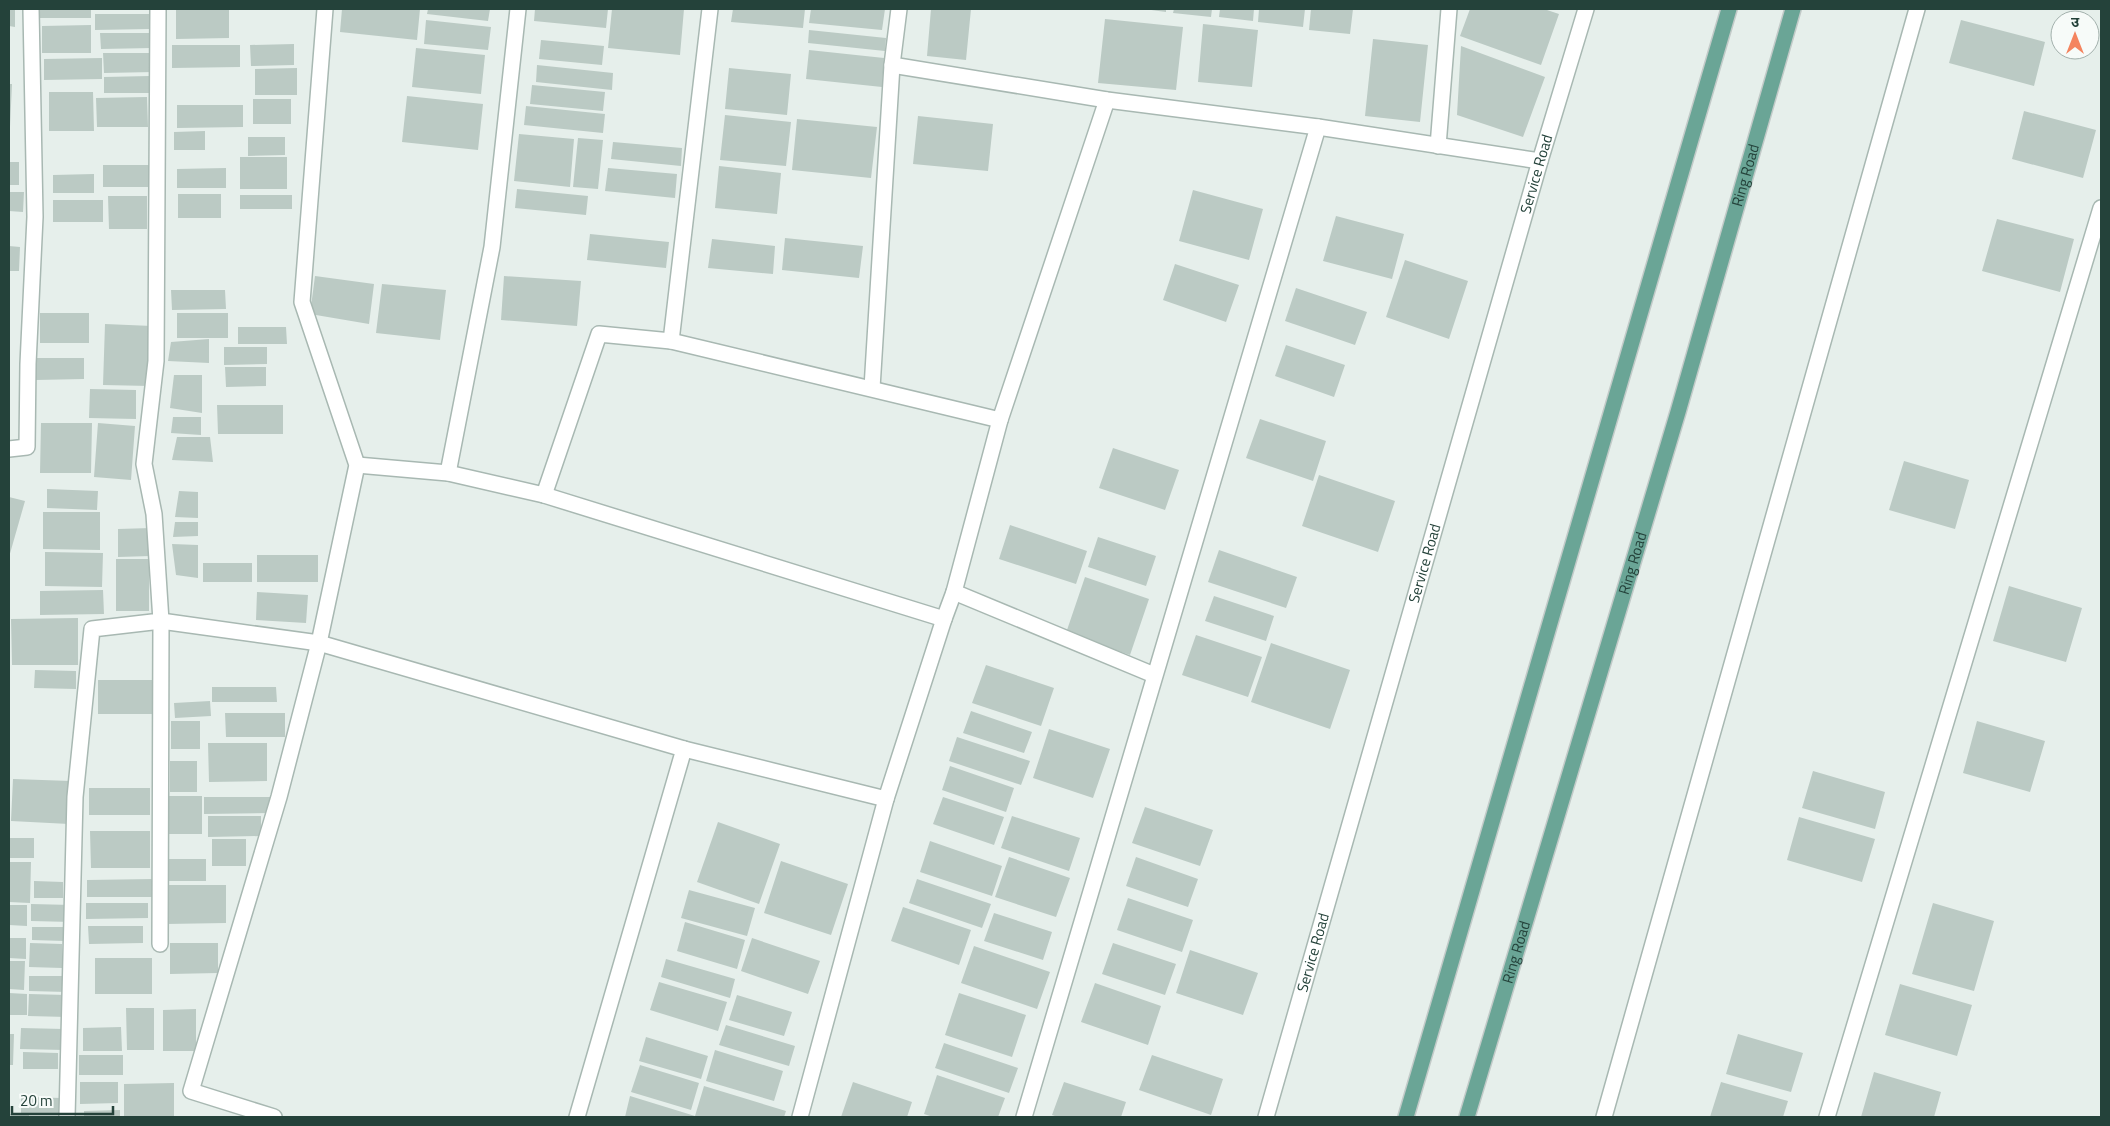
<svg xmlns="http://www.w3.org/2000/svg" width="2110" height="1126" font-family="'Titillium Web','Noto Sans Devanagari',sans-serif">
  <style>
    .building { fill: #bbcac4 }
    .lines { fill: none; stroke-linecap: round; stroke-linejoin: round }
    .minor-casing { stroke: #a8b8b2; stroke-width: 18 }
    .tertiary-casing { stroke: #a8b8b2; stroke-width: 18 }
    .primary-casing { stroke: #c2cac8; stroke-width: 18 }
    .minor { stroke: #fff; stroke-width: 15 }
    .tertiary { stroke: #fff; stroke-width: 15 }
    .primary { stroke: #6aa596; stroke-width: 15 }
    .labels { text-anchor: middle; stroke-width: 5; stroke-linejoin: round; paint-order: stroke }
    .street-label { font-size: 15px; fill: #24423a; stroke: #f7fbf9 }
  </style>
  <rect width="100%" height="100%" fill="#e6efeb"/>
  <!-- building -->
  <path class="building" d="M9 9H15V27L9 26Z
    M40 9H91V18H40Z
    M229 9V38L176 39V10Z
    M342 9H420L417 40 340 32Z
    M428 9H490L488 21 427 14Z
    M535 9H608L606 28 534 21Z
    M612 9H684L680 55 608 48Z
    M733 9H805L803 28 731 22Z
    M811 9H885L882 30 809 23Z
    M931 9H971L966 60 927 56Z
    M1144 9H1166V12Z
    M1174 9H1212L1211 17 1173 13Z
    M1220 9H1254L1253 21 1219 17Z
    M1259 9H1305L1303 27 1258 22Z
    M1311 9H1353L1350 34 1309 30Z
    M1470 9H1544L1559 14 1541 65 1460 36Z
    M95 14H149V29L95 30Z
    M1105 19 1183 27 1176 90 1098 83Z
    M426 20 491 27 488 50 424 44Z
    M1961 20 2045 42 2034 86 1949 63Z
    M1203 24 1258 30 1252 87 1198 82Z
    M91 25V53H42V26Z
    M809 30 886 38 885 51 808 43Z
    M100 33H152V48L101 49Z
    M1373 39 1428 45 1420 122 1365 116Z
    M541 40 604 46 602 65 539 59Z
    M294 44V65L251 66 250 45Z
    M172 45H240V67L172 68Z
    M1461 46 1545 77 1523 137 1457 115Z
    M416 48 485 55 481 94 412 87Z
    M809 50 884 58 882 87 806 79Z
    M103 53H153L154 72 104 73Z
    M102 58V79L44 80V59Z
    M537 65 613 73 612 90 536 82Z
    M297 68V95H255V69Z
    M729 68 791 74 787 115 725 109Z
    M150 76V93H104V77Z
    M9 84H12L10 127H9Z
    M532 85 605 92 603 111 530 104Z
    M49 92H93L94 131H49Z
    M407 96 483 104 478 150 402 142Z
    M147 97 148 127H97L96 98Z
    M253 99H291V124H253Z
    M177 105H243V127L177 128Z
    M526 106 605 114 603 133 524 125Z
    M2024 111 2096 130 2083 178 2012 159Z
    M725 115 791 122 786 166 720 160Z
    M918 116 993 124 988 171 913 164Z
    M797 119 877 127 871 178 792 170Z
    M205 131V150H174V132Z
    M519 134 574 139 570 187 514 181Z
    M248 137H285V155L248 156Z
    M578 138 603 140 598 189 573 187Z
    M613 142 682 148 681 166 611 159Z
    M240 157H287V189H240Z
    M9 162H19V185H9Z
    M103 165H150V187H103Z
    M719 166 781 173 777 214 715 208Z
    M226 168V188H177V169Z
    M608 168 677 174 675 198 605 191Z
    M94 174V193H53V175Z
    M517 189 588 196 586 215 515 208Z
    M1193 190 1263 209 1249 260 1179 241Z
    M9 192H24L23 212 9 211Z
    M178 194H221V218H178Z
    M240 195H292V209H240Z
    M108 196H147V229H109Z
    M53 200H103V222H53Z
    M1336 216 1404 234 1392 279 1323 261Z
    M1997 219 2074 239 2060 292 1982 271Z
    M590 234 669 242 666 268 587 260Z
    M785 238 863 246 859 278 782 270Z
    M712 239 775 246 773 274 708 268Z
    M9 246 20 247 19 271H9Z
    M1405 260 1468 281 1449 339 1386 317Z
    M1175 264 1239 285 1226 322 1163 300Z
    M315 276 374 284 369 324 310 314Z
    M504 276 581 281 577 326 501 320Z
    M382 284 446 290 440 340 376 333Z
    M1296 288 1367 312 1355 345 1285 321Z
    M171 290H225L226 309 172 310Z
    M40 313H89V343H40Z
    M177 313H228V338H177Z
    M105 324 152 326 150 386 103 385Z
    M238 327H286L287 344H238Z
    M209 339V363L168 361 171 342Z
    M1286 345 1345 365 1334 397 1275 376Z
    M224 347H267V364L224 365Z
    M36 358H84V379L36 380Z
    M225 367H266V386L226 387Z
    M174 375H202V413L170 408Z
    M90 389 136 390V419L89 418Z
    M217 405H283V434H218Z
    M173 417H201V435L171 433Z
    M1260 419 1326 441 1313 481 1246 458Z
    M41 423H92L91 473H40Z
    M98 423 135 426 131 480 94 477Z
    M177 437H210L213 462 172 460Z
    M1113 448 1179 470 1165 510 1099 488Z
    M1904 461 1969 480 1955 529 1889 510Z
    M1319 475 1395 501 1378 552 1302 526Z
    M47 489 98 491 97 510 47 508Z
    M179 491 198 492V518L175 517Z
    M9 497 25 501 9 557Z
    M43 512H100V550L43 549Z
    M175 522H198V536L173 537Z
    M1010 525 1087 551 1076 584 999 559Z
    M151 528V556L118 557V529Z
    M1098 537 1156 556 1146 586 1088 567Z
    M172 544 198 545V578L176 575Z
    M1219 550 1297 577 1286 608 1208 582Z
    M45 552 103 553 102 587 45 586Z
    M257 555H318V582H257Z
    M116 559H149V611H116Z
    M203 563H252V582H203Z
    M1085 577 1149 599 1130 655 1066 633Z
    M2009 586 2082 608 2066 662 1993 641Z
    M103 590 104 614 40 615V591Z
    M257 592 308 595 306 623 256 620Z
    M1214 596 1274 616 1266 641 1205 621Z
    M78 618V665H12L11 619Z
    M1196 635 1262 657 1248 697 1182 675Z
    M1271 643 1350 670 1330 729 1251 702Z
    M986 665 1054 688 1041 726 972 703Z
    M35 670 76 671V689L34 688Z
    M98 680H158V714H98Z
    M212 687H276L277 702H212Z
    M210 701 211 716 175 718 174 703Z
    M971 711 1032 732 1024 753 963 733Z
    M225 713H285V737H226Z
    M171 721H200V749H171Z
    M1977 721 2045 741 2030 792 1963 773Z
    M1049 729 1110 749 1093 798 1033 778Z
    M957 737 1030 761 1021 785 949 761Z
    M208 743H267V781L209 782Z
    M170 761H197V792H170Z
    M950 766 1014 788 1006 812 942 790Z
    M1813 771 1885 792 1875 829 1802 808Z
    M13 779 71 781 69 824 11 821Z
    M89 788H150V815H89Z
    M168 796H202V834H168Z
    M204 797H271V813L204 814Z
    M943 797 1004 817 994 845 933 824Z
    M1145 807 1213 830 1200 866 1132 843Z
    M208 816H261V836L208 837Z
    M1012 816 1080 838 1069 871 1001 848Z
    M1799 817 1875 839 1862 882 1787 860Z
    M718 822 780 844 759 904 697 882Z
    M90 831H150V868H91Z
    M9 838H34V858H9Z
    M212 839H246V866H212Z
    M930 841 1002 866 992 896 920 872Z
    M1009 857 1070 878 1056 917 995 897Z
    M1136 857 1198 879 1188 907 1126 886Z
    M169 859H206V881H169Z
    M781 861 848 884 831 935 764 913Z
    M9 862H31L30 903 9 902Z
    M154 879V897H87V880Z
    M917 879 991 904 982 928 909 903Z
    M34 881 63 882V898H34Z
    M166 885H226V923L166 924Z
    M689 890 755 908 747 936 681 918Z
    M1128 898 1193 920 1182 952 1117 930Z
    M86 903H148V918L86 919Z
    M1933 903 1994 921 1974 991 1912 974Z
    M31 904 72 905V922L31 921Z
    M9 905H27V926L9 925Z
    M903 907 971 930 959 965 891 941Z
    M994 913 1052 932 1043 960 984 941Z
    M685 922 745 940 737 969 677 951Z
    M88 926H143V943L89 944Z
    M32 927H65V941L32 940Z
    M9 938H26V959L9 958Z
    M752 938 820 961 808 994 741 971Z
    M30 943 62 944V968L29 967Z
    M170 943H218V973L170 974Z
    M1113 943 1176 964 1165 995 1102 974Z
    M974 946 1050 972 1037 1009 961 983Z
    M1190 950 1258 973 1243 1015 1176 993Z
    M95 958H152V994H95Z
    M666 959 735 979 730 998 661 977Z
    M9 961H25L24 990 9 989Z
    M29 976H67V992L29 991Z
    M659 982 727 1002 718 1031 650 1010Z
    M1095 983 1161 1006 1148 1045 1081 1022Z
    M1900 984 1972 1005 1957 1056 1885 1035Z
    M9 993 27 994V1015H9Z
    M959 993 1026 1015 1012 1057 945 1035Z
    M29 994 67 995V1017L28 1016Z
    M737 995 792 1012 784 1036 729 1020Z
    M126 1008H154V1050H127Z
    M196 1009V1051H163V1010Z
    M726 1025 795 1046 789 1066 719 1045Z
    M121 1027 122 1051H83V1028Z
    M21 1028 64 1029V1050L20 1049Z
    M9 1034H14L13 1065H9Z
    M1738 1034 1803 1053 1791 1092 1726 1074Z
    M646 1037 708 1056 701 1079 639 1061Z
    M944 1043 1018 1068 1009 1093 935 1068Z
    M715 1050 783 1071 774 1101 706 1081Z
    M23 1052 58 1053V1069H23Z
    M79 1055H123V1075H79Z
    M1152 1055 1223 1079 1211 1115 1139 1090Z
    M640 1065 699 1083 691 1110 631 1092Z
    M1874 1072 1941 1092 1934 1117H1861Z
    M937 1075 1005 1098 998 1117H933L924 1114Z
    M80 1082H118V1103L80 1104Z
    M853 1082 912 1102 907 1117H841Z
    M1064 1082 1126 1102 1121 1117H1058L1052 1115Z
    M1721 1082 1788 1101 1783 1117H1710Z
    M174 1083V1117H124V1084Z
    M704 1086 786 1111 784 1117H625L630 1096 695 1116Z
    M21 1097 62 1098 61 1113H21Z
    M120 1110V1117H84V1111Z
    M9 1114 29 1115V1117H9Z"/>
  <g class="lines">
    <!-- minor casing -->
    <g class="minor-casing">
      <g id="minor">
        <path d="M899 9 892 65 1107 100 1318 127"/>
        <path d="M1438 146 1449 9"/>
        <path d="M671 341 710 9"/>
        <path d="M872 388 892 65"/>
        <path d="M9 449 27 447 28 364 35 217 31 9"/>
        <path d="M357 465 448 473 544 495 944 619"/>
        <path d="M448 473 492 247 518 9"/>
        <path d="M544 495 599 334 671 341 1000 420"/>
        <path d="M954 592 1154 675"/>
        <path d="M160 944 161 621 319 643 684 749 886 799"/>
        <path d="M67 1117 75 797 92 629 161 621 154 514 144 464 156 361 158 9"/>
        <path d="M274 1117 191 1091 279 797 319 643 357 465 302 302 325 9"/>
        <path d="M577 1117 684 749"/>
        <path d="M800 1117 886 799 944 619 954 592 1000 420 1107 100"/>
        <path d="M1024 1117 1318 127 1540 161"/>
        <path id="s1" d="M1266 1117 1540 161 1586 9"/>
        <path d="M1827 1117 2101 208"/>
      </g>
    </g>
    <!-- tertiary casing -->
    <g class="tertiary-casing">
      <path id="tertiary" d="M1604 1117 1917 9"/>
    </g>
    <!-- primary casing -->
    <g class="primary-casing">
      <g id="primary">
        <path d="M1406 1117 1729 9"/>
        <path id="s2" d="M1467 1117 1678 412 1793 9"/>
      </g>
    </g>
    <!-- minor -->
    <use href="#minor" class="minor"/>
    <!-- tertiary -->
    <use href="#tertiary" class="tertiary"/>
    <!-- primary -->
    <use href="#primary" class="primary"/>
  </g>
  <g class="labels">
    <!-- street labels -->
    <g class="street-label">
      <text dy="5" stroke="none"><textPath href="#s1" startOffset="981">Service Road</textPath></text>
      <text dy="5" stroke="none"><textPath href="#s2" startOffset="982">Ring Road</textPath></text>
      <text dy="5" stroke="none"><textPath href="#s1" startOffset="576">Service Road</textPath></text>
      <text dy="5" stroke="none"><textPath href="#s2" startOffset="578">Ring Road</textPath></text>
      <text dy="5" stroke="none"><textPath href="#s1" startOffset="171">Service Road</textPath></text>
      <text dy="5" stroke="none"><textPath href="#s2" startOffset="172">Ring Road</textPath></text>
    </g>
  </g>
  <!-- border -->
  <rect width="2110" height="1126" fill="none" stroke="#24423a" stroke-width="20"/>
  <!-- north arrow -->
  <g transform="translate(2075 35)"><circle r="24" fill="#f7fbf9" stroke="#a3b1ad"/>
  <path d="M0-4L9 19L0 12L-9 19Z" fill="#f4845f"/>
  <text y="-8" font-size="14" font-weight="bold" text-anchor="middle" fill="#24423a">उ</text>
  </g>
  <!-- scale -->
  <path d="M12 1106v8h101v-8" fill="none" stroke="#24423a" stroke-width="2.5"/>
  <text x="20" y="1106" font-size="15" fill="#24423a" stroke="#f7fbf9" stroke-width="4" paint-order="stroke">20 m</text>
</svg>
